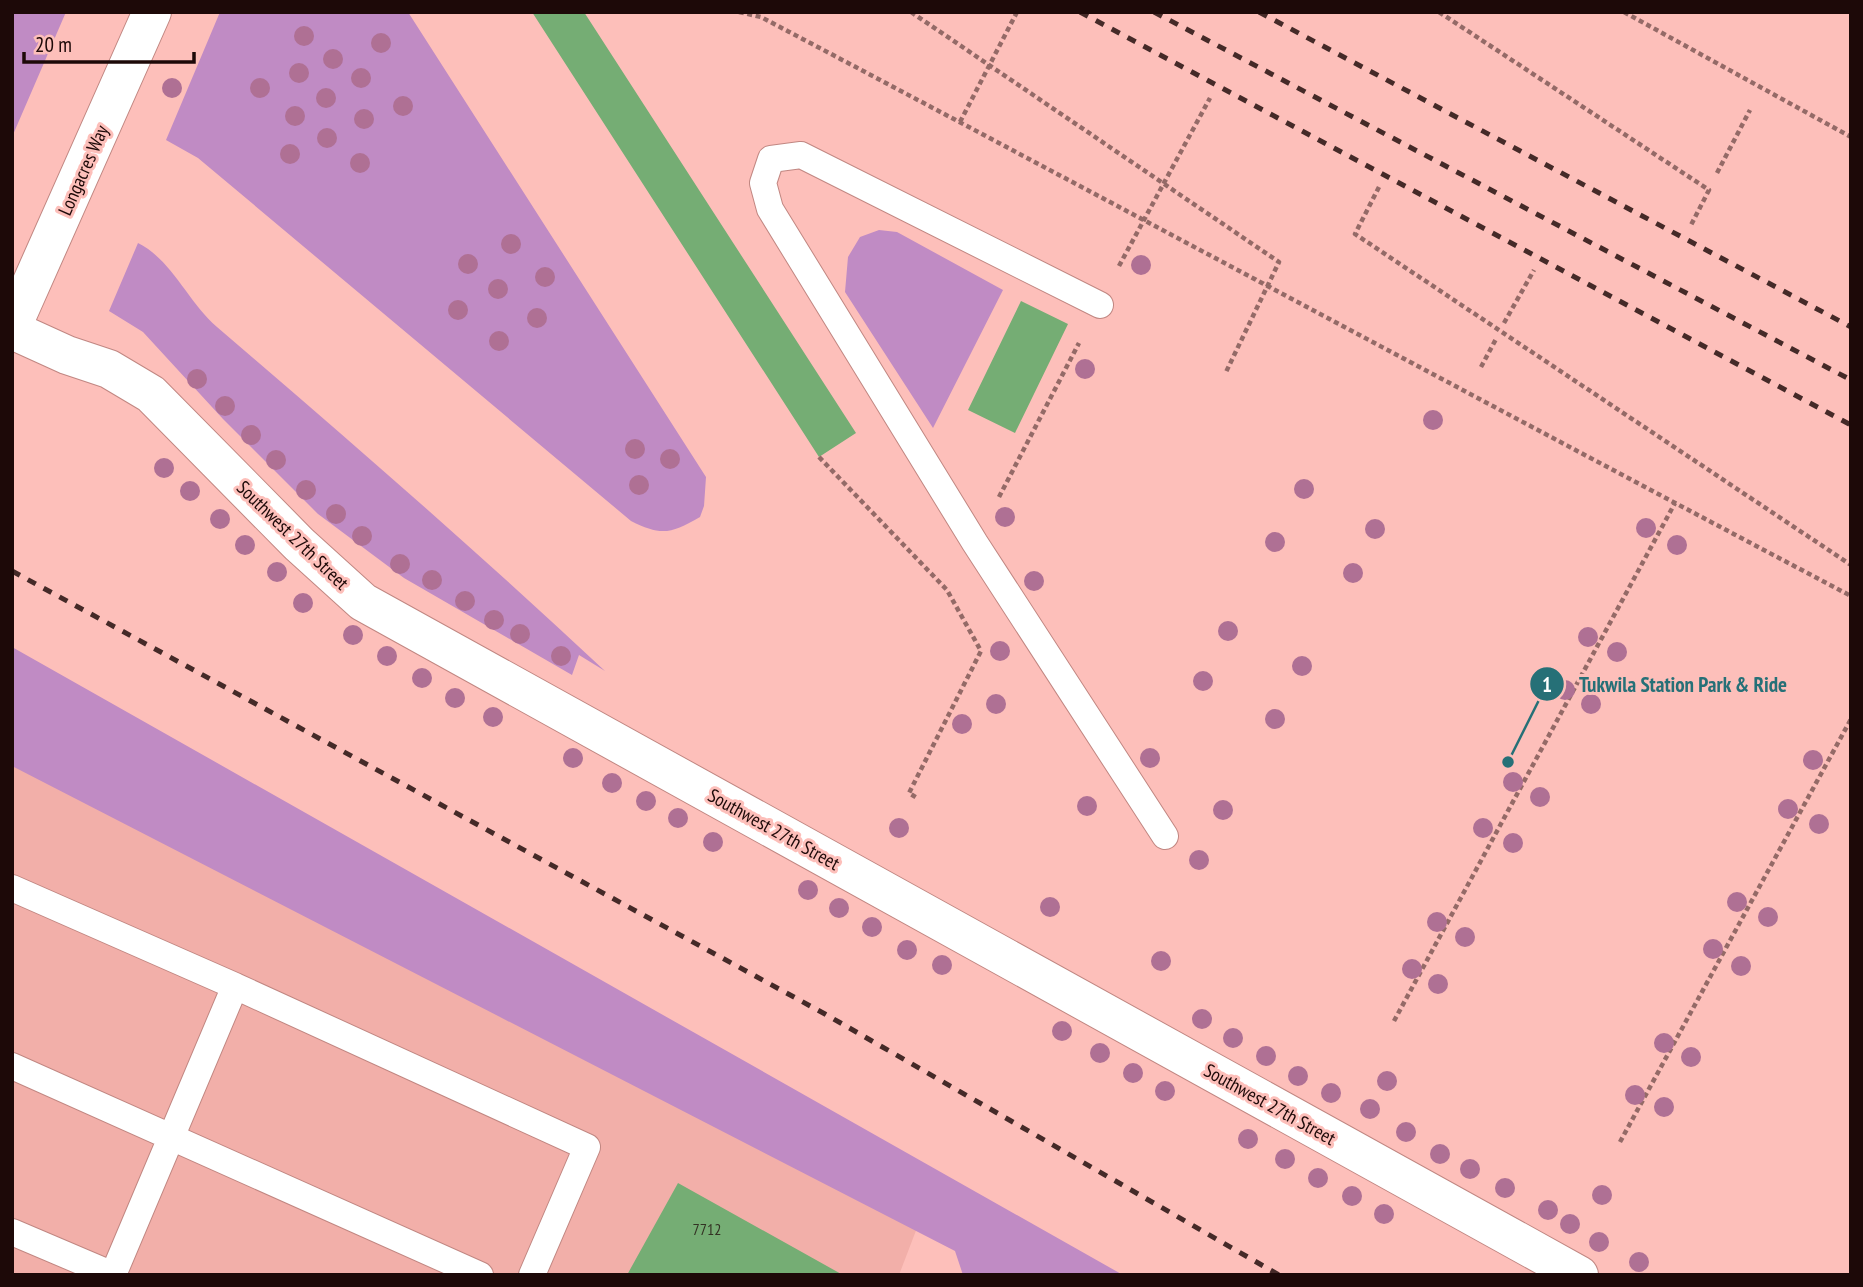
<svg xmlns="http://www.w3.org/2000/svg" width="1863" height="1287" font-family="'PT Sans Narrow',sans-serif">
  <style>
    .built { fill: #f2afa9 }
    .green { fill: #c08bc4 }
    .building { fill: #75ad74 }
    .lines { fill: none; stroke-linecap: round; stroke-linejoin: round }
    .lane-casing { stroke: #c18782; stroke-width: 28 }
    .street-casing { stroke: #c18782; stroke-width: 40 }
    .secondary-casing { stroke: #c18782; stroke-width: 40 }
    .path { stroke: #946a67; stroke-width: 4.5; stroke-dasharray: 5 3.5; stroke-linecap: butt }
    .lane { stroke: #fff; stroke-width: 26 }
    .street { stroke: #fff; stroke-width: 38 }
    .secondary { stroke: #fff; stroke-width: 38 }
    .rail { stroke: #452a28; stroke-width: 5; stroke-dasharray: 9 9; stroke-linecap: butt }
    .tree { fill: #af7094 }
    .labels { text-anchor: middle; stroke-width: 6; stroke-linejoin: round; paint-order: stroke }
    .number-label { font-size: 16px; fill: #333223 }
    .street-label { font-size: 19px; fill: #1d0908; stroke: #fdbfba }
    .leader { fill: none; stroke: #267077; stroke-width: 2.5 }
    .callout-dot { fill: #267077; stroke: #fdbfba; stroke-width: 2.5 }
    .mark-label { font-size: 21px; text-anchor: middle; font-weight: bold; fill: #fff }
    .callout-label { font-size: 21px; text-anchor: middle; font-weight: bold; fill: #267077; stroke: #fdbfba; stroke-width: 6; stroke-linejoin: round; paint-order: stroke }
  </style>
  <rect width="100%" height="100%" fill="#fdbfba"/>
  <!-- built -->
  <path class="built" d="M12 714 925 1207 899 1275H12Z"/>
  <!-- green -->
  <path class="green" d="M12 12H66L12 137Z
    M220 12H408L706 477 704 506 700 517C671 534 661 536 631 521L198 158 166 140Z
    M879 230 897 232 1003 290 933 428 845 292 848 257 860 237Z
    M138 243C172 260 188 302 217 327 348 439 479 553 605 671L579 655 572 675 404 578 318 514 223 419 143 332 109 311Z
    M12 647 1123 1275H963L955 1251 12 766Z"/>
  <!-- building -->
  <path class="building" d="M532 12H584L856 433 819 457Z
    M1021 301 1068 324 1015 433 968 410Z
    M678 1183 843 1275H627Z"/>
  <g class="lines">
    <!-- lane casing -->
    <g class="lane-casing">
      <path id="lane" d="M1100 305 801 155 771 159 763 183 770 209 975 543 1165 836
        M12 888 235 986
        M12 1066 480 1275
        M12 1232 113 1275
        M113 1275 235 986 587 1147 532 1275"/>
    </g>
    <!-- street casing -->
    <g class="street-casing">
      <path id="street" d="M12 327 152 12"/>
    </g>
    <!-- secondary casing -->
    <g class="secondary-casing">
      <path id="secondary" d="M12 330 67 355 109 369 151 394 299 544 363 602 1579 1275"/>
    </g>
    <!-- path -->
    <path class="path" d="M739 12 761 17C1125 209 1487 404 1851 596
      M911 12 1279 262 1226 372
      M1439 12 1709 190 1690 227
      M1624 12 1851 137
      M960 122 1017 12
      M1717 173 1750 110
      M1379 187 1355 234 1851 565
      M1119 266 1210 98
      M1504 323 1534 270
      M1481 367 1496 339
      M819 457 947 590 981 651 909 793 917 798
      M999 497 1079 343
      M1394 1021 1675 503
      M1620 1142 1851 719"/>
    <!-- lane -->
    <use href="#lane" class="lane"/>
    <!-- street -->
    <use href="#street" class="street"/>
    <!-- secondary -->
    <use href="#secondary" class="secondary"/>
    <!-- rail -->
    <path class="rail" d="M1080 12 1851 425
      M1154 12 1851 380
      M1259 12 1851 327
      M12 571 825 1014 1279 1275"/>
  </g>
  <!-- trees -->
  <g class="tree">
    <circle cx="304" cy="36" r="10"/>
    <circle cx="381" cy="43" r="10"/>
    <circle cx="333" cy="59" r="10"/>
    <circle cx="299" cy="73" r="10"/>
    <circle cx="361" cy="78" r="10"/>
    <circle cx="172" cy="88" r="10"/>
    <circle cx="260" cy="88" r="10"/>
    <circle cx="326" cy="98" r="10"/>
    <circle cx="403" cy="106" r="10"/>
    <circle cx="295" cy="116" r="10"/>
    <circle cx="364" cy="119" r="10"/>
    <circle cx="327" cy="138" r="10"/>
    <circle cx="290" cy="154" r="10"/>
    <circle cx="360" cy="163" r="10"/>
    <circle cx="511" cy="244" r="10"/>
    <circle cx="468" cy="264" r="10"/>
    <circle cx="1141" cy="265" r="10"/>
    <circle cx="545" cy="277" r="10"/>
    <circle cx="498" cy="289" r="10"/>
    <circle cx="458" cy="310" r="10"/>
    <circle cx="537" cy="318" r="10"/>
    <circle cx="499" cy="341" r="10"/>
    <circle cx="1085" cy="369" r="10"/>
    <circle cx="197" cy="379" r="10"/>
    <circle cx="225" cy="406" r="10"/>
    <circle cx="1433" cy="420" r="10"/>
    <circle cx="251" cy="435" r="10"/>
    <circle cx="635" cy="449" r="10"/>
    <circle cx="670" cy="459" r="10"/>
    <circle cx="276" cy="460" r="10"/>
    <circle cx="164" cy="468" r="10"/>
    <circle cx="639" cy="485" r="10"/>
    <circle cx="1304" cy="489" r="10"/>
    <circle cx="306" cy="490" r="10"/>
    <circle cx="190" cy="491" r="10"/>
    <circle cx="336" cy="514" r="10"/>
    <circle cx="1005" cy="517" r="10"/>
    <circle cx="220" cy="519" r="10"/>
    <circle cx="1646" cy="528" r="10"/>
    <circle cx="1375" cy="529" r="10"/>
    <circle cx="362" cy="536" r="10"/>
    <circle cx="1275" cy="542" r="10"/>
    <circle cx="245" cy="545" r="10"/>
    <circle cx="1677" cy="545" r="10"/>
    <circle cx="400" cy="564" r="10"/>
    <circle cx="277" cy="572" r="10"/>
    <circle cx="1353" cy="573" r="10"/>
    <circle cx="432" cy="580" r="10"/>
    <circle cx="1034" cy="581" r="10"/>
    <circle cx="465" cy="601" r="10"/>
    <circle cx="303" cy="603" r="10"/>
    <circle cx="494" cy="620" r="10"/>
    <circle cx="1228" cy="631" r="10"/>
    <circle cx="520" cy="634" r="10"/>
    <circle cx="353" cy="635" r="10"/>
    <circle cx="1588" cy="637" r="10"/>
    <circle cx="1000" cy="651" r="10"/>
    <circle cx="1617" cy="652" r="10"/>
    <circle cx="387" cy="656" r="10"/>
    <circle cx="561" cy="656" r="10"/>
    <circle cx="1302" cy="666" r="10"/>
    <circle cx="422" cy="678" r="10"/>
    <circle cx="1203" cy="681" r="10"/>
    <circle cx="1565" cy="690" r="10"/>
    <circle cx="455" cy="698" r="10"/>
    <circle cx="996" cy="704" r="10"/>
    <circle cx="1591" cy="704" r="10"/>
    <circle cx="493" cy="717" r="10"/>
    <circle cx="1275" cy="719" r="10"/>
    <circle cx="962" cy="724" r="10"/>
    <circle cx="573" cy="758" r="10"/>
    <circle cx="1150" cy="758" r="10"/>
    <circle cx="1813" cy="760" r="10"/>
    <circle cx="1513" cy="782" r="10"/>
    <circle cx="612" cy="783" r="10"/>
    <circle cx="1540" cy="797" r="10"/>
    <circle cx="646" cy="801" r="10"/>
    <circle cx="1087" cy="806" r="10"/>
    <circle cx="1788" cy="809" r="10"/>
    <circle cx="1223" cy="810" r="10"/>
    <circle cx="678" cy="818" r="10"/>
    <circle cx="1819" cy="824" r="10"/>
    <circle cx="899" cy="828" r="10"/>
    <circle cx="1483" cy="828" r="10"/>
    <circle cx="713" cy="842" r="10"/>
    <circle cx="1513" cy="843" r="10"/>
    <circle cx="1199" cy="860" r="10"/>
    <circle cx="808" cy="890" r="10"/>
    <circle cx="1737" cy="902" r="10"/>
    <circle cx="1050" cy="907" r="10"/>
    <circle cx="839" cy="908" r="10"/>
    <circle cx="1768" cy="917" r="10"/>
    <circle cx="1437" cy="922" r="10"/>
    <circle cx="872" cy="927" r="10"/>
    <circle cx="1465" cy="937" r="10"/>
    <circle cx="1713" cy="949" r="10"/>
    <circle cx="907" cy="950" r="10"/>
    <circle cx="1161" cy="961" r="10"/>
    <circle cx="942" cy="965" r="10"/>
    <circle cx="1741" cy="966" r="10"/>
    <circle cx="1412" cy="969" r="10"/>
    <circle cx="1438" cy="984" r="10"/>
    <circle cx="1202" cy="1019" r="10"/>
    <circle cx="1062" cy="1031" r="10"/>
    <circle cx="1233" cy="1038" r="10"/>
    <circle cx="1664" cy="1043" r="10"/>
    <circle cx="1100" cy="1053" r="10"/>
    <circle cx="1266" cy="1056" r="10"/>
    <circle cx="1691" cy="1057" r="10"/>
    <circle cx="1133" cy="1073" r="10"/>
    <circle cx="1298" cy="1076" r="10"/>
    <circle cx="1387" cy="1081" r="10"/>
    <circle cx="1165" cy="1091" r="10"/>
    <circle cx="1331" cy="1093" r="10"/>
    <circle cx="1635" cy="1095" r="10"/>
    <circle cx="1664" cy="1107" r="10"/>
    <circle cx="1370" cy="1109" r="10"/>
    <circle cx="1406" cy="1132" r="10"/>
    <circle cx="1248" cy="1139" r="10"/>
    <circle cx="1440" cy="1154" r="10"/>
    <circle cx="1285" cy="1159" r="10"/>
    <circle cx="1470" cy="1169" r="10"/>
    <circle cx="1318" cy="1178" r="10"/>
    <circle cx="1505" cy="1188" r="10"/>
    <circle cx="1602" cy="1195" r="10"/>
    <circle cx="1352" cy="1196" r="10"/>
    <circle cx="1548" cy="1210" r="10"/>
    <circle cx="1384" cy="1214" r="10"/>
    <circle cx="1570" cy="1224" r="10"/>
    <circle cx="1599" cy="1242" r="10"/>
    <circle cx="1639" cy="1262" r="10"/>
  </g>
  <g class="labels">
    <!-- number labels -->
    <g class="number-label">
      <text x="707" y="1235">7712</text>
    </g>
    <!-- street labels -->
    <g class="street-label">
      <text transform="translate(83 170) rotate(-66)" y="7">Longacres Way</text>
      <text transform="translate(293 535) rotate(44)" y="7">Southwest 27th Street</text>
      <text transform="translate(774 829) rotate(29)" y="7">Southwest 27th Street</text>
      <text transform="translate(1270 1104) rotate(29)" y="7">Southwest 27th Street</text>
    </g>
  </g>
  <!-- callouts -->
  <path class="leader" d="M1508 762L1547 684"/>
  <g class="callout-dot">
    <circle cx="1508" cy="762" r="7"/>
    <circle cx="1547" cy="684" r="18"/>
  </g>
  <g class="mark-label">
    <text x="1547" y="692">1</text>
  </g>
  <g class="callout-label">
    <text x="1683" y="692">Tukwila Station Park &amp; Ride</text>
  </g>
  <!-- border -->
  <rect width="1863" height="1287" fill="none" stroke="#1d0908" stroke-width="28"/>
  <!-- scale -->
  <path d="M24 52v10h170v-10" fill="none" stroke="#1d0908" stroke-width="3.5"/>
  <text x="35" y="52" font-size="21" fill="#1d0908" stroke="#fdbfba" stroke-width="5" paint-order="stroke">20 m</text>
</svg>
